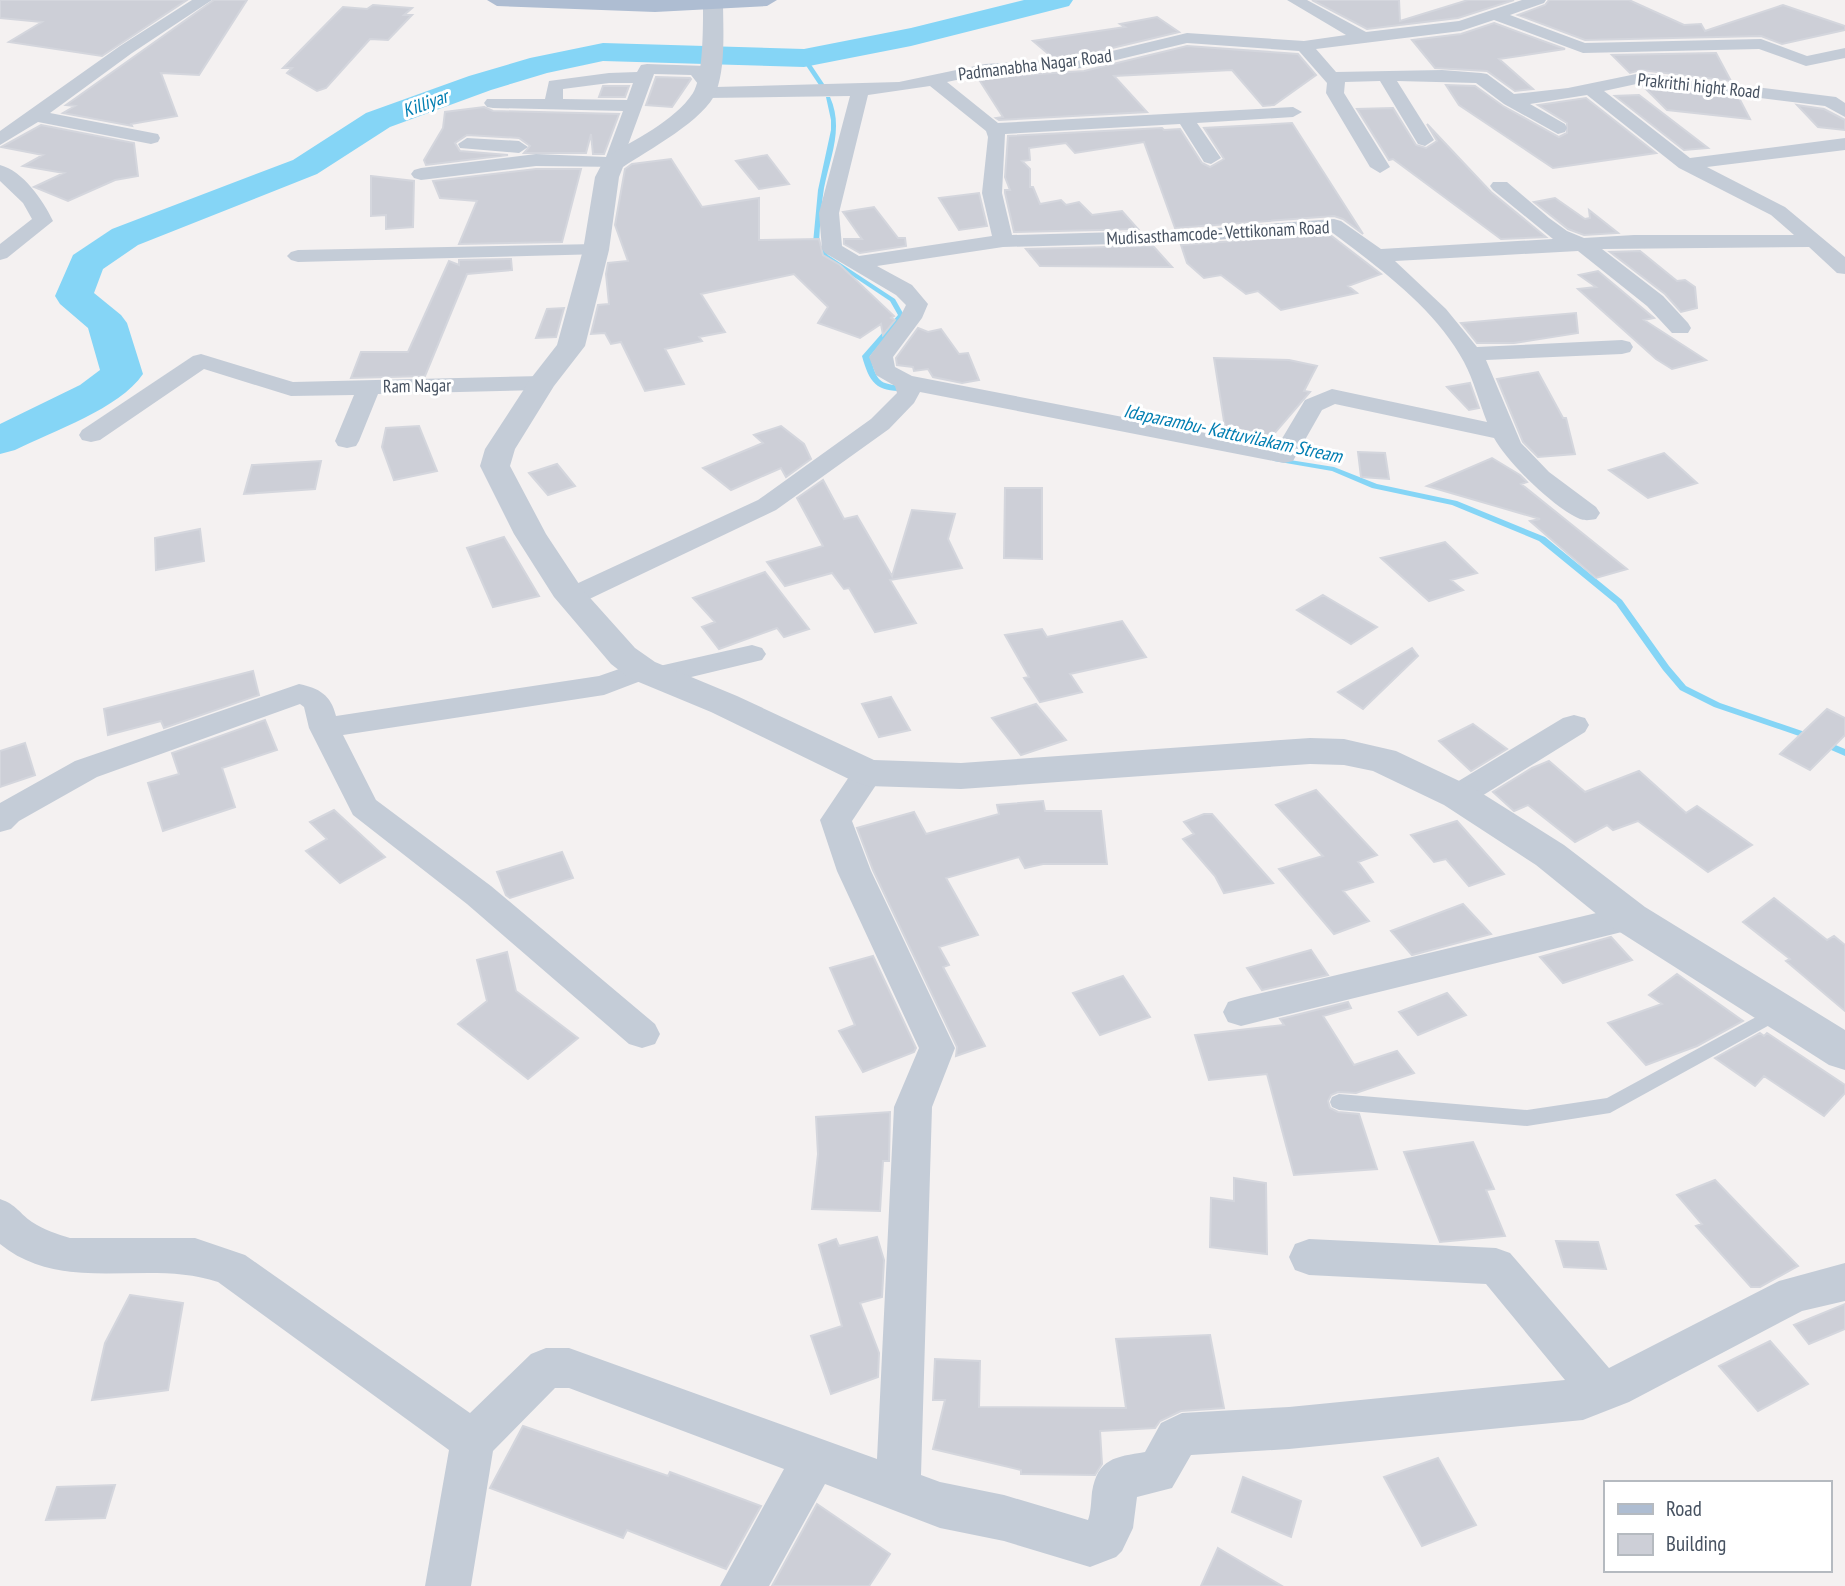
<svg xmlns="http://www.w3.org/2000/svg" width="1845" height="1586" font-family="'PT Sans Narrow',sans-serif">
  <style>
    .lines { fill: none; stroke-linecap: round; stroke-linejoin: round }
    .stream { fill: #85d5f6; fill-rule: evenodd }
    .river { fill: #85d5f6; fill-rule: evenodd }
    .building { fill: #cdcfd7; stroke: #d4d6dd; stroke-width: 2 }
    .service { fill: #c4ccd7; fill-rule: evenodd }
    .minor { fill: #c4ccd7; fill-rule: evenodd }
    .tertiary { fill: #c4ccd7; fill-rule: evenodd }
    .primary { fill: #aebdd2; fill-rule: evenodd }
    .labels { text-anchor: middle; stroke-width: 6; stroke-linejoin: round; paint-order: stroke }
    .far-street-label { font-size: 18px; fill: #475261; stroke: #fff }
    .far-water-label { font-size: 19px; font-style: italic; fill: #017eb2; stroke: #fff }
  </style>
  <rect width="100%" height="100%" fill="#f4f1f1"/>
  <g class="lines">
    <!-- stream -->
    <path class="stream" d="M802 57H806L826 87 825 88H821L801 58Z
      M826 97H830C844 128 830 157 824 188 821 206 820 225 819 243L828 255 895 299 904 315 870 356C878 386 880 383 909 387V391C877 392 870 385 862 356L898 315 890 301 824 257 813 243 818 190 831 130V120Z
      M1271 457 1334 467 1377 484 1457 501 1545 537 1622 600 1669 666 1686 686 1720 703 1805 732 1845 749V756L1799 736 1714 707 1680 690 1663 670 1616 604 1539 541 1452 505 1372 488 1332 471 1274 461 1270 459Z"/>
    <!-- river -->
    <path class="river" d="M1024 0H1073L1069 6 911 46 804 67 603 61 547 73 491 90 390 127 317 174 138 245 103 269 94 293 121 315 127 323 143 374C119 409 53 431 15 450L0 454V424L80 385 100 370 88 328 60 304 55 296 73 255 112 229 293 160 366 113 469 76 530 58 603 43 804 49 911 28Z"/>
  </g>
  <!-- building -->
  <path class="building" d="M0 0H187L102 56 9 42 42 22 0 18Z
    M214 0H247L199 75 161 73 177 116 131 124 132 126 63 113 75 106 66 105Z
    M1312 0H1399L1400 21 1468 0H1514L1458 18 1367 29Z
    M1549 0H1629L1684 25 1701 24 1705 31 1783 5 1845 26V30L1782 44 1761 36 1585 40 1518 15 1545 5Z
    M373 5 412 8 404 15H412L388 40 370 39 326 88 317 91 287 73 292 68H283L343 7 367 9Z
    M1157 17 1179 32 1083 55 1052 57 1033 41 1125 27 1120 24Z
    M1494 23 1565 49 1499 59 1533 89 1515 91 1487 71 1435 68 1412 40 1461 34Z
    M1187 46 1298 54 1316 75 1274 105 1263 106 1232 70 1114 76 1147 112 999 120 996 118 1003 117 978 78 1084 71Z
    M1716 53 1731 81 1641 70 1630 73 1612 55Z
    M656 77 690 78 691 79 672 107 646 105Z
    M1446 85 1475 86 1503 106 1559 137 1567 133V123L1538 105 1586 98 1656 153 1553 168 1459 105Z
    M603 86H629L625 97H599Z
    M1643 86 1739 98 1750 119 1667 110Z
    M1639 95 1708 148 1684 150 1615 96Z
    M1797 105 1824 109 1845 120V130L1818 127Z
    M484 107 493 111 619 114 604 154H593L591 134 586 153H524L530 146 519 138 467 135 455 143 460 151 508 155 426 165 424 160 443 128 445 112Z
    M1393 108 1416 145 1426 148 1437 141 1427 124 1491 192 1546 237 1501 239 1393 159 1389 160 1357 109Z
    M1292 123 1363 234 1343 219 1334 216 1175 228 1144 142 1075 153 1066 143 1029 148 1030 160 1022 161 1030 169V187H1033L1040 204 1061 200 1066 205 1079 202 1092 215 1122 211 1138 229 1014 232 1005 193V190H1010L1005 177 1008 136 1162 128 1164 130 1180 129 1202 163 1210 167 1224 159 1204 128Z
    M41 125 134 143 138 176 115 180 68 201 34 187 64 173 23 166 43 155 1 147Z
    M767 155 789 184 759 189 736 161Z
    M671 159 702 207 759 198V240L819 239 823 255 840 265 894 316 891 318 895 320 883 335 881 324 860 338 818 323 828 307 794 274 701 294 725 332 699 337 702 341 665 349 684 384 645 391 621 342 611 344 605 333 591 334 598 305 609 304 606 274 608 263 628 261 615 225 625 169 632 164Z
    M536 169H581L562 242 459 244 477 201 440 198 433 181Z
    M371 176 414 181 413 227 386 229V215L371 216Z
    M979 193 987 226 959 230 939 198Z
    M1555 198 1585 219 1590 218 1589 210 1618 233 1584 235 1568 229 1534 202Z
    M874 207 898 238H905L906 246 860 253 844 244V239H862L843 212Z
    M1329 234 1381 274 1348 286 1357 293 1281 310 1258 291 1246 294 1221 275 1204 278 1187 263 1181 245Z
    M1153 246 1172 267 1040 266 1026 249Z
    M1640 251 1677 281 1685 280 1695 287 1697 308 1681 312 1665 294 1610 252Z
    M511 259 512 270 467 274 425 376 351 378 361 352H408L449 261 459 265V260Z
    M1598 271 1654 318 1644 320 1706 360 1672 369 1656 359 1578 289 1596 287 1579 275Z
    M564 308 556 337 536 338 547 309Z
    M1576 313 1578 333 1514 343H1477L1461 323Z
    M918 328 928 332 941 329 959 354 968 353 979 380 962 383 933 377 928 369 914 371 913 367 897 365 896 358Z
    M1214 358 1289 360 1317 366 1304 391 1310 392 1267 442 1226 434Z
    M1538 372 1563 418H1566L1575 454 1538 457 1523 442 1497 379Z
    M1470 383 1479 408 1469 410 1447 387Z
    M419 426 437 471 394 480 382 447 386 428Z
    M781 426 804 444 811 459 786 477 781 468 731 490 703 468 763 443 754 435Z
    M1358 452 1385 453 1389 479 1361 477Z
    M1664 453 1697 483 1648 498 1609 470Z
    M1492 458 1520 475 1527 482 1521 484 1627 569 1596 578 1530 521 1540 519 1427 486Z
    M321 461 315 489 244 494 252 465Z
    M557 464 575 486 548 495 529 473Z
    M823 480 844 519 857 516 892 576 912 510 955 514 948 539 962 568 890 580 916 623 875 632 849 588 844 589 832 573 785 586 767 562 823 546 797 498Z
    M1005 488H1042V559L1004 558Z
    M200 529 204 561 156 570 155 538Z
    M504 537 539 596 493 607 467 548Z
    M1445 542 1477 573 1451 580 1463 590 1429 601 1381 558Z
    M765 572 809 629 784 637 777 628 719 649 702 627 715 622 693 598Z
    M1323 595 1377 627 1351 644 1297 610Z
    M1122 621 1146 657 1070 674 1082 692 1040 702 1024 678 1029 677 1005 635 1042 629 1047 637Z
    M1412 648 1418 656 1363 709 1338 692Z
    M253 671 259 695 164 728 161 721 108 735 104 709Z
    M891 697 910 730 879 737 862 704Z
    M1036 704 1066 740 1021 755 992 718Z
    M1827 709 1845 718V735L1810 770 1780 754Z
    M265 720 277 750 222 768 235 807 163 831 148 783 179 774 172 753Z
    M1473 724 1507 749 1471 771 1439 741Z
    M25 743 35 775 0 787V751Z
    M1549 761 1585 792 1639 771 1686 813 1697 806 1752 845 1708 872 1638 821 1613 830 1607 825 1575 842 1528 805 1514 811 1493 792 1532 768Z
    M1316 790 1377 855 1358 862 1373 882 1343 891 1369 921 1334 934 1279 869 1323 856 1276 805Z
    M1043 801 1045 811H1101L1107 864H1043L1025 868 1019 857 946 878 978 935 939 947 949 965 943 967 985 1046 956 1056 957 1047 873 870 857 828 914 812 926 834 999 814 997 805Z
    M334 810 385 857 340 883 306 851 327 839 310 822Z
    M1204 814H1212L1273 883 1224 893 1215 876 1183 839 1194 834 1184 822Z
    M1457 821 1504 874 1469 886 1446 859 1434 862 1411 835Z
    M562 852 573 878 510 898 506 895 497 872Z
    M1774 898 1827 940 1834 936 1845 945V1011L1786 961 1790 959 1743 922Z
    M1463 904 1491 934 1412 955 1391 931Z
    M1611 937 1632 960 1563 983 1540 957Z
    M1311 950 1328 975 1262 990 1247 968Z
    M507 952 516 991 578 1038 528 1079 458 1024 487 1001 477 960Z
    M873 956 916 1048 914 1052 863 1072 839 1031 855 1025 830 968Z
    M1677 974 1743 1021 1697 1046 1646 1065 1608 1023 1662 1004 1649 995Z
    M1123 976 1150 1017 1100 1035 1073 993Z
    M1447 993 1466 1015 1418 1035 1399 1012Z
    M1348 1002 1351 1008 1323 1016 1354 1065 1397 1051 1414 1073 1356 1093 1338 1092 1331 1095 1328 1101 1330 1108 1338 1112 1359 1114 1377 1169 1294 1175 1267 1074 1209 1080 1195 1035 1284 1025 1280 1019Z
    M1760 1033 1764 1036 1767 1033 1845 1085V1093L1824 1116 1764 1076 1755 1086 1715 1058Z
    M890 1112 889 1161H883L880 1211 812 1209 818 1154 816 1117Z
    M1473 1142 1494 1189 1486 1190 1505 1236 1440 1242 1404 1152Z
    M1234 1178 1266 1183 1267 1254 1210 1247 1211 1198 1234 1201Z
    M1715 1180 1798 1266 1760 1287H1751L1696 1226 1702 1224 1677 1195Z
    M877 1237 884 1260 882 1297 860 1303 879 1353 878 1377 831 1394 811 1336 842 1326 819 1245 836 1239 839 1246Z
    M1556 1241 1598 1242 1606 1269 1564 1267Z
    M130 1295 183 1303 168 1390 92 1400 105 1343Z
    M1845 1304V1329L1809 1344 1794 1325Z
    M1210 1335 1224 1408 1181 1411 1160 1421 1155 1428 1100 1431 1102 1464 1095 1475 1021 1474V1470L933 1449 945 1400H933L935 1359 980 1361 979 1407 1126 1408 1116 1339Z
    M1770 1341 1808 1384 1758 1411 1719 1366Z
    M523 1426 668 1476 670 1472 761 1506 726 1569 627 1530 623 1538 490 1488Z
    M1438 1458 1476 1525 1422 1546 1384 1477Z
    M1243 1477 1301 1501 1291 1537 1232 1512Z
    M115 1485 105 1518 46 1520 57 1487Z
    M817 1504 890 1554 869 1586H772Z
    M1218 1548 1282 1586H1201Z"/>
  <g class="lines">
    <!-- service -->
    <path class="service" d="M1780 1004 1786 1006 1789 1011 1786 1016 1610 1113 1527 1126 1339 1110 1332 1107 1330 1102 1332 1097 1339 1094 1527 1110 1607 1098Z"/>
    <!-- minor -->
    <path class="minor" d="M192 0H212L132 53 50 113 158 134 160 138 158 142 151 144 38 122 0 145V131L120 46Z
      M1287 0H1307L1366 32 1459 21 1522 0H1546L1544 3 1510 15 1585 43 1761 39 1807 56 1845 48V58L1806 66 1759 49 1583 53 1494 20 1461 31 1316 49 1336 72 1442 70 1481 73 1487 74 1514 94 1568 88 1641 73 1836 97 1845 103V117L1825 106 1641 83 1604 91 1690 158 1845 138V150L1707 167 1785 207 1845 257V274L1837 273 1809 247 1602 249 1663 296 1688 323 1691 328 1688 333H1672L1647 306 1578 251 1395 261 1446 309 1477 347 1622 340 1630 342 1633 347 1630 352 1622 354 1486 360 1521 443 1549 472 1596 507 1600 513 1596 519C1590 520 1586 521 1580 519 1555 509 1507 462 1494 438L1335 404 1322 410 1293 461 1284 463 920 392 914 403 889 429 776 510 581 603 571 605 561 603 557 597 561 591 758 500 871 419 897 393 895 386 876 375 869 357 900 317 906 305 896 295 825 253 822 249 819 213 850 96 705 98 696 93 702 89 691 75 654 74 620 167 536 166 421 180 414 178 411 174 414 170 421 168 536 154 606 157 623 111 493 108 487 107 484 103 487 99H545L549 81 609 73 637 72 641 65 647 64 706 66 709 76 717 85 715 87 899 82 985 64 1083 58 1187 33 1304 41 1346 35ZM1187 43 1299 51 1327 83 1326 93 1370 167 1380 173 1390 167 1344 93 1345 82 1380 81 1418 144 1425 146 1434 140 1397 81 1476 83 1504 104 1558 134 1565 132 1567 128 1565 124 1530 104 1587 95 1679 168 1771 215 1794 235H1634L1584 238 1567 231 1549 218 1507 182H1493L1490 186 1493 190 1553 239 1381 249 1341 221 1334 219 1189 230 1012 235 1002 193 1005 134 1180 124 1204 162 1211 164 1221 158 1197 123 1293 117 1302 112 1293 107 998 123 947 82 985 74 1083 68ZM609 83H633L627 100 563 99V89ZM930 86 986 131 988 137 982 193 992 236 859 256 842 246 839 213 868 95ZM1330 231C1378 267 1435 308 1464 362 1474 381 1479 402 1487 422L1332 389 1305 400 1277 447 912 376 895 367 893 357 922 318 928 304 912 285 877 266 1003 247 1189 242Z
      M467 138 519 141 528 147 519 153 460 148 458 144Z
      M0 165C23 171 43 200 53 221L7 258 0 260V244L32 219 23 203 0 181Z
      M596 244 603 246 606 250 603 254 298 262 291 260 287 256 291 252 298 250Z
      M201 354 293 382 542 376 550 378 554 383 550 388 542 390 378 394 359 441 356 446 347 448 338 446 335 441 354 395 291 396 204 369 100 440 91 442 82 440 79 435 82 430 193 356Z
      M752 645 762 648 766 654 762 660 658 685 646 679 604 695 343 735 376 800 491 886 655 1024 660 1034 655 1044 642 1048 629 1044 467 904 353 815 309 728 304 707 300 704 97 777 19 821 11 829 0 832V803L75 761 299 684C319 688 331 695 336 716L599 676 642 661 652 663 655 667Z
      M1574 715 1585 718 1589 725 1585 732 1469 804 1458 807 1447 804 1442 796 1447 788 1563 718Z
      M868 762 879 765 884 773 852 821 871 871 955 1048 932 1107 921 1475 940 1482 1004 1495 1088 1520C1091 1512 1091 1502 1092 1492 1098 1458 1115 1457 1145 1452L1161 1423 1182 1413 1289 1407 1565 1380 1486 1284 1309 1275 1295 1270 1289 1257 1295 1244 1309 1239 1496 1248 1510 1253 1609 1368 1779 1281 1845 1263V1301L1802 1311 1629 1402 1583 1420 1289 1449 1191 1455 1172 1488 1137 1497 1133 1528 1122 1551 1116 1557 1090 1567 1004 1541 940 1528 825 1484 769 1586H720L784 1469 569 1388H555L493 1451 471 1586H425L449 1450 218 1282C147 1258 64 1296 0 1244V1199C17 1205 19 1213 32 1222 44 1230 57 1234 70 1238H195L245 1255 470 1413 531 1354 546 1348H569L877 1459 894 1107 919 1048 837 871 820 820 857 765Z
      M1630 905 1642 909 1647 918 1642 927 1241 1026 1228 1022 1223 1012 1228 1002 1241 998Z"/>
    <!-- tertiary -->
    <path class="tertiary" d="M703 0H723C723 28 726 66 716 92 706 119 647 151 623 167L619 177 609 250 585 346 554 386 515 449 510 466 546 534 583 590 635 648 655 662 737 696 874 760 961 763 1310 738 1344 739 1396 751 1472 787 1564 845 1645 907 1845 1030V1070L1829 1065 1615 929 1536 865 1444 805 1373 771 1344 765 1310 764 961 789 868 786 855 782 711 712 629 678 611 664 554 597 514 534 480 466 485 449 532 377 557 345 583 250 595 177 605 158C633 140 674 122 693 93 704 76 703 21 703 0Z"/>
    <!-- primary -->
    <path class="primary" d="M487 0H777L767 6 655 12 497 6Z"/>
  </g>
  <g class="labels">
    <!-- far-street labels -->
    <g class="far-street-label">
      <text transform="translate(1035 65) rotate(-7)" y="6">Padmanabha Nagar Road</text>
      <text transform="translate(1699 86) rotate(6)" y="6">Prakrithi hight Road</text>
      <text transform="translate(1218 233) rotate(-3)" y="6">Mudisasthamcode- Vettikonam Road</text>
      <text transform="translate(417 386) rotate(-1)" y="6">Ram Nagar</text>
    </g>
    <!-- far-water labels -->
    <g class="far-water-label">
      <text transform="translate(425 103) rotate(-20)" y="7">Killiyar</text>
      <text transform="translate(1233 433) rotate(12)" y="7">Idaparambu- Kattuvilakam Stream</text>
    </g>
  </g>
  <!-- legend -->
  <rect x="1604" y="1481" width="228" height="91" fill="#ffffff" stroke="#b5bac0" stroke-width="2"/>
  <rect x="1618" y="1504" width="35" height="10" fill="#aebdd2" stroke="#b5bac0" stroke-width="2"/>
  <text x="1666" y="1516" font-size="21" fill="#475261">Road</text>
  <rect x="1618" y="1534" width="35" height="21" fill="#cdcfd7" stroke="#b5bac0" stroke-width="2"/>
  <text x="1666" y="1551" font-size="21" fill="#475261">Building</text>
</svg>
